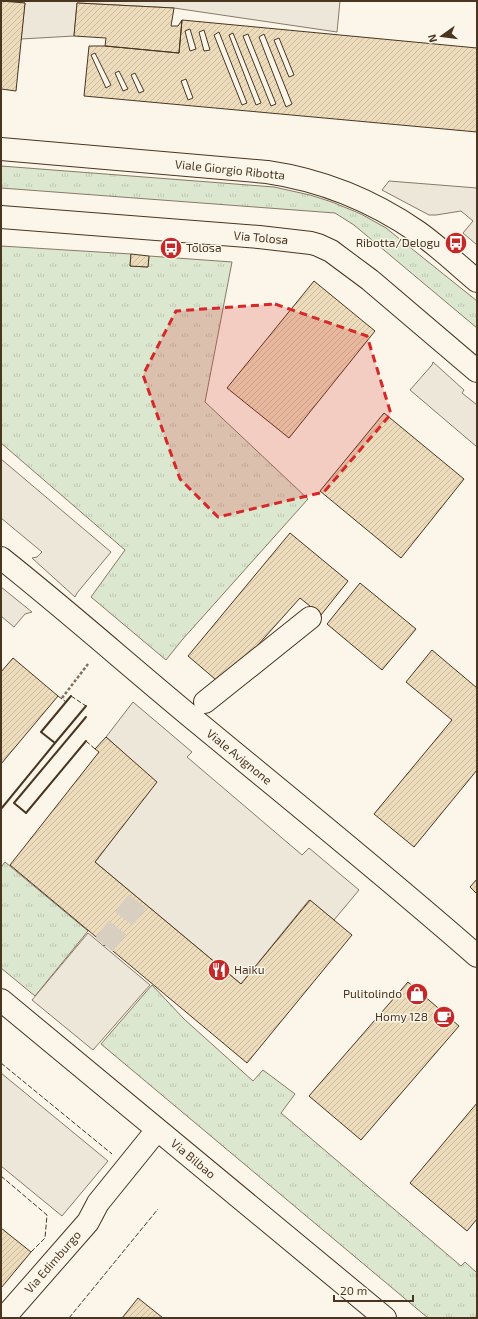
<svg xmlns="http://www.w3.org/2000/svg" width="478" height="1319" font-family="'Exo 2',sans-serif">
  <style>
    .grass { fill: url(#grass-tufts); stroke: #887966 }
    .parking { fill: #ede7d9; stroke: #887966 }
    .building { fill: url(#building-hatch); stroke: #4a3520; fill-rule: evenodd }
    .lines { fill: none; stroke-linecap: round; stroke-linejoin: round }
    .street-tunnel { stroke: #d8cfc1; stroke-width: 22; stroke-dasharray: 22 11; stroke-linecap: butt }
    .street-casing { stroke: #4a3520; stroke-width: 24 }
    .secondary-casing { stroke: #4a3520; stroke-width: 24 }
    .path { stroke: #7f6f5c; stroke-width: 2.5; stroke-dasharray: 3 2; stroke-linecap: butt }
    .street { stroke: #fbf6e9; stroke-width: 22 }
    .secondary { stroke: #fbf6e9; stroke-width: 22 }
    .fence { stroke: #4a3520; stroke-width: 1; stroke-dasharray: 5 2; stroke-linecap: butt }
    .wall { stroke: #4a3520; stroke-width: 2 }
    .marked { fill: #d62828; fill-opacity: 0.2; stroke: #d62828; stroke-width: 3; stroke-dasharray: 8 5; stroke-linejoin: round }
    .labels { text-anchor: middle; stroke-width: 3; stroke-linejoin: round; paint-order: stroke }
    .street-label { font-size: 12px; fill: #4a3520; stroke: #fbf6e9 }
    .poi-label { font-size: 12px; fill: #4a3520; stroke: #fbf6e9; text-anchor: end }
  </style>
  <defs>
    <pattern id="grass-tufts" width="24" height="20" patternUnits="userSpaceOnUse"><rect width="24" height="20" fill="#dce7d0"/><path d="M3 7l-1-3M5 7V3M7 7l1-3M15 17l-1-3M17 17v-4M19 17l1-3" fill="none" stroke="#bec7b2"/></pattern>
    <pattern id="building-hatch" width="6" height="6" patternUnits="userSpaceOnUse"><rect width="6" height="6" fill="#ecdcbc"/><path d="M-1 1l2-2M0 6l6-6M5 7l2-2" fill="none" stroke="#ccbda1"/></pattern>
  </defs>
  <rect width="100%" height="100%" fill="#fbf6e9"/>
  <!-- grass -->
  <path class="grass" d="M1 166 274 187 310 195 332 202 361 214 386 228 477 301V328L354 225 335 213 1 188Z
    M1 246 131 254 130 266 148 267 149 256 232 262 205 402 308 499 182 640 166 660 91 597 125 550 1 443Z
    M5 862 88 931 35 996 1 968V867Z
    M152 985 184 1019 253 1081 263 1070 295 1094 281 1113 461 1266 465 1262 477 1273V1318H428L101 1044Z"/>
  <!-- parking -->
  <path class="parking" d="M12 1H340L337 32 174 8 77 3 74 36 21 39 25 3Z
    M389 181 477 188V245L463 233 473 221 461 211 436 215H429L382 190Z
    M433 362 464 390 462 393 477 405V447L410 390 432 365Z
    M1 459 111 552 77 593 75 597 32 558 37 557 42 552 1 518Z
    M1 587 32 612 25 614 14 627 1 616Z
    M133 702 192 752 187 757 302 855 309 848 359 890 334 920 309 900 241 984 95 862 156 782 106 737Z
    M88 933 150 985 93 1050 32 1000Z
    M1 1073 108 1161 62 1216 1 1166Z"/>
  <!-- building -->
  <path class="building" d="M1 1 25 3 16 91 1 89Z
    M77 3 174 8 171 26H178L182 20 179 53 105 46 106 38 74 36Z
    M182 20 477 48V132L84 96 89 46H105L179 53ZM190 29 196 49 190 51 185 31ZM204 30 210 50 204 51 199 32ZM219 32 247 103 242 105 214 35ZM233 33 261 103 256 105 229 35ZM248 34 276 104 271 106 243 36ZM264 34 292 104 286 107 259 37ZM279 38 294 75 289 77 274 40ZM95 53 111 85 106 88 91 55ZM119 71 128 89 123 91 115 73ZM135 73 144 91 139 93 131 75ZM186 79 193 98 188 100 181 81Z
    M131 254 149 256 148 267 130 266Z
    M314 281 375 331 289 438 227 388Z
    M384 413 464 479 401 558 320 491Z
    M290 533 348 581 321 615 300 598 222 685 188 656Z
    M360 583 416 629 382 670 327 624Z
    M432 650 477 688V770L414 847 374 814 452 720 406 682Z
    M13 658 58 696 1 764V672Z
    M106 737 157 782 95 862 241 984 310 900 352 935 247 1063 10 865 99 752 95 749Z
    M477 879V894L470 887Z
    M408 982 459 1026 361 1140 309 1096Z
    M477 1103V1219L467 1231 410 1183Z
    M1 1228 31 1252 1 1288Z
    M138 1298 163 1318H122Z"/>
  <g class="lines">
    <!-- street-tunnel -->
    <path class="street-tunnel" d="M104 945 139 899"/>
    <!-- street casing -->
    <g class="street-casing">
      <path id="street" d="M1 558C69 612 134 670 202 726 294 802 387 877 477 956
        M205 702 310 618
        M1 1000 385 1318
        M4 1318 88 1222 98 1203 157 1130"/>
    </g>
    <!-- secondary casing -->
    <g class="secondary-casing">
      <path id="secondary" d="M1 149 267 172C322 180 373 201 418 232 439 247 458 265 477 281
        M1 217 259 237 311 243 318 245 331 251 370 280 477 371"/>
    </g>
    <!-- path -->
    <path class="path" d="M62 698 88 664
      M104 946V945"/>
    <!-- street -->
    <use href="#street" class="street"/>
    <!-- secondary -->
    <use href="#secondary" class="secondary"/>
    <!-- fence -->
    <path class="fence" d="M58 696 66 702
      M71 696 86 706
      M86 741 95 749
      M1 1063 112 1154
      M1 1176 47 1215 45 1238 31 1252
      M69 1318 158 1209"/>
    <!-- wall -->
    <path class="wall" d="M71 696 41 732 55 743 86 706
      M86 717 14 803 26 813 86 741
      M1 809 55 743"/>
  </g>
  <!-- marked area -->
  <path class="marked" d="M275 304 367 336 391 414 324 492 218 517 180 479 143 375 176 311Z"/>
  <!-- icons -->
  <defs>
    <g id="bus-disc" transform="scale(1.15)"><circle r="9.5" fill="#c62828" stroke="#fbf6e9"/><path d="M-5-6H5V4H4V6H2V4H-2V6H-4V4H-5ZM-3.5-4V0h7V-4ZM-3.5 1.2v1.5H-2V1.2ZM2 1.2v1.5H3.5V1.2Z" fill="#fff"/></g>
    <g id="restaurant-disc" transform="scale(1.15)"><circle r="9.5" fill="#c62828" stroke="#fbf6e9"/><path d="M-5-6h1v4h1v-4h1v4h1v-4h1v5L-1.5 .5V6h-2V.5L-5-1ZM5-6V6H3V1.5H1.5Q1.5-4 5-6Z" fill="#fff"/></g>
    <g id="shop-disc" transform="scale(1.15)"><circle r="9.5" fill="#c62828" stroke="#fbf6e9"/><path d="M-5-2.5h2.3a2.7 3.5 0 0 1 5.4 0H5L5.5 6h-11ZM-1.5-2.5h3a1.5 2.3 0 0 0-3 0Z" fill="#fff"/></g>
    <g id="cafe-disc" transform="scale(1.15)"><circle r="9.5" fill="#c62828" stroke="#fbf6e9"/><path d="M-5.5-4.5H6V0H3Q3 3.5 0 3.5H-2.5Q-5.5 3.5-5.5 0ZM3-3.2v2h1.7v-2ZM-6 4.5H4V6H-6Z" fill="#fff"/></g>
  </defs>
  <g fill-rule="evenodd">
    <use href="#bus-disc" x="456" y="243"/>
    <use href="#bus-disc" x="171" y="248"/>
    <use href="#restaurant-disc" x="219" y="970"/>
    <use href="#shop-disc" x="417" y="994"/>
    <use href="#cafe-disc" x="444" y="1017"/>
  </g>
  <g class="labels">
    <!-- street labels -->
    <g class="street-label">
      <text transform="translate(230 170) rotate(6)" y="4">Viale Giorgio Ribotta</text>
      <text transform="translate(261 238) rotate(5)" y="4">Via Tolosa</text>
      <text transform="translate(239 757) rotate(39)" y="4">Viale Avignone</text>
      <text transform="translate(193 1159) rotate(40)" y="4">Via Bilbao</text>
      <text transform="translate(53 1262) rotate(-49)" y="4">Via Edimburgo</text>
    </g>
    <!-- poi labels -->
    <g class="poi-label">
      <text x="440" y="247">Ribotta/Delogu</text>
      <text x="186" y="252" text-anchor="start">Tolosa</text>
      <text x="234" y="974" text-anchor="start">Haiku</text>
      <text x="402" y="998">Pulitolindo</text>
      <text x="428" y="1021">Homy 128</text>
    </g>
  </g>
  <!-- border -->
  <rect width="478" height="1319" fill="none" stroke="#4a3520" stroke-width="4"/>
  <!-- north arrow -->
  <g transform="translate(442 36) rotate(256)" stroke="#fbf6e9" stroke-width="3" paint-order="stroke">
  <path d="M0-3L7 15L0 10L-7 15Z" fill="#4a3520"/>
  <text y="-6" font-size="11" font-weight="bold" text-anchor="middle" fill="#4a3520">N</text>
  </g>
  <!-- scale -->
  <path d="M334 1295v6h79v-6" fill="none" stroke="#4a3520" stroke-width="2"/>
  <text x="340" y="1295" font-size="12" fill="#4a3520" stroke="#fbf6e9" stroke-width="3" paint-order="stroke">20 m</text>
</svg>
